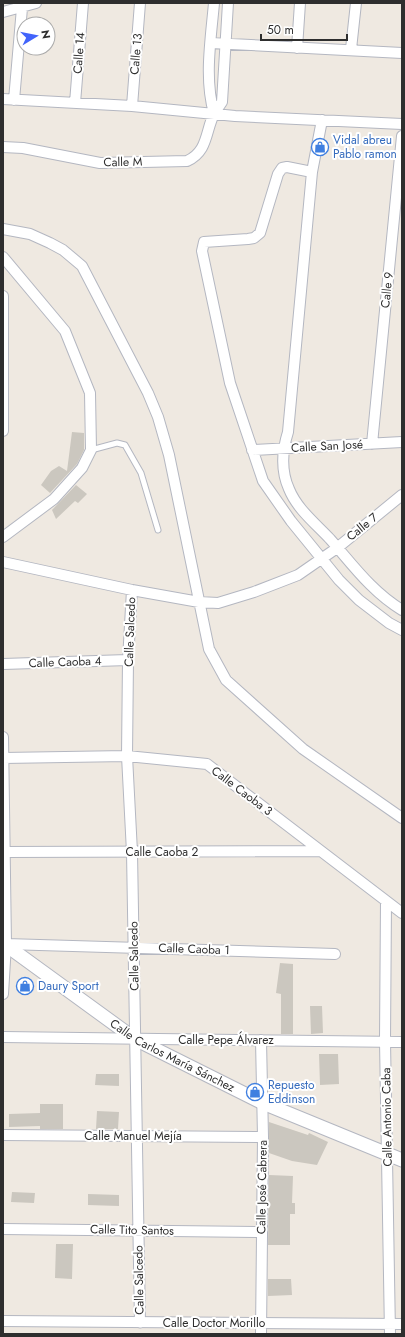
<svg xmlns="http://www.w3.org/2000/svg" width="405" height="1337" font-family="Jost,sans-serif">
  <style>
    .building { fill: #cbc7bf }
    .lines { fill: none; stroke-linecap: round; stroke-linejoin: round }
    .service-casing { stroke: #b4b7c1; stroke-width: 7 }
    .minor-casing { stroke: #b4b7c1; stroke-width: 12 }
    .tertiary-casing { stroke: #b4b7c1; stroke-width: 15 }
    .service { stroke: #fff; stroke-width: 5 }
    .minor { stroke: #fff; stroke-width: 10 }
    .tertiary { stroke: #fff; stroke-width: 13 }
    .labels { text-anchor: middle; stroke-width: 4; stroke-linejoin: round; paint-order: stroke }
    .street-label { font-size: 12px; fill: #2e2e2e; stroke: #fff }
    .shop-label { font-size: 12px; fill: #366cbe; stroke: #fff; text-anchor: start }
  </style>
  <rect width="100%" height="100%" fill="#efe9e1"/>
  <!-- building -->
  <path class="building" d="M72 432 84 433V450L77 464 50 493 41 485 51 471 59 466 67 471Z
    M76 485 87 494 78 503 75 501 56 519 52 510Z
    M280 963 293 964V1034H281V994L276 993Z
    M310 1006H322L323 1033 311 1034Z
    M319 1054H338L339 1084 320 1085Z
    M96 1074H119V1086L95 1085Z
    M40 1104H63V1129H40V1126L9 1127V1114L40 1113Z
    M97 1111 119 1112 118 1129H96Z
    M269 1122 308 1135 309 1133 328 1142 317 1165 292 1161 269 1153Z
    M269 1175 293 1176 292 1203H295V1214H290V1245H268Z
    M12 1192 35 1193 34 1203 11 1202Z
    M88 1194 119 1195V1206L88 1205Z
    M56 1244H73L72 1279 55 1278Z
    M268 1279H291L292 1295 268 1296Z"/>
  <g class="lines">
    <!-- service casing -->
    <g class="service-casing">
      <path id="service" d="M91 450 117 443 125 445 141 473 158 530"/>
    </g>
    <!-- minor casing -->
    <g class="minor-casing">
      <path id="minor" d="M214 3C211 38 204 79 214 113
        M3 12 36 3
        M211 43 402 53
        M297 48 300 3
        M351 49 356 3
        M3 99 132 106 235 116 402 124
        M14 100 22 8
        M75 103 83 3
        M132 106 140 3
        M322 120 312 172 288 432C282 451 281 471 289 489 297 509 316 524 330 539 352 564 372 592 402 610
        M3 147 23 148 100 163 187 161C209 151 205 130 215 112 217 109 220 105 222 102L228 3
        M312 172 287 167 282 168 278 174 260 233 254 238 248 239 204 242 202 251 230 383 263 481 291 521 339 580 359 600 389 623 402 630
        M3 229 30 234 50 243 63 250 82 266 148 393 158 417 169 455 209 649 226 680 303 749 402 818
        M3 257 65 331 90 393 91 450 82 468 54 499 3 537
        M3 296V431
        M372 444 402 136
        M252 450 402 442
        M3 562 132 590 199 602 218 603 254 592 298 575 337 548 402 495
        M132 590 128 660 127 756 132 852 140 1323
        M3 664 128 660
        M3 737 6 944 3 994
        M3 758 127 756 207 764 402 913
        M3 852 321 851
        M386 901 385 1041 390 1334
        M6 944 335 954
        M3 1037 402 1042
        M3 1135 263 1137
        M3 1229 262 1232
        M3 1321 402 1324
        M261 1334 263 1137 261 1040"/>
    </g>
    <!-- tertiary casing -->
    <g class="tertiary-casing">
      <g id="tertiary">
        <path id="s1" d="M3 943 135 1039 263 1103 402 1160"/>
      </g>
    </g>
    <!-- service -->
    <use href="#service" class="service"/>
    <!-- minor -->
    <use href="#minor" class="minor"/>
    <!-- tertiary -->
    <use href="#tertiary" class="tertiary"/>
  </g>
  <!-- icons -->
  <defs>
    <g id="shop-ring" transform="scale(0.9)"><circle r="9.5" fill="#fff" stroke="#3f7fe0" stroke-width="1.5"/><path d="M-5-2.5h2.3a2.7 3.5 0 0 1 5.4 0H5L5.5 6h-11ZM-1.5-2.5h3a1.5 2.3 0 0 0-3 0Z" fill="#3f7fe0"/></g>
  </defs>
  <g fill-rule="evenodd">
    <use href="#shop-ring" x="320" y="147"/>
    <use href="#shop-ring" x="25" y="986"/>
    <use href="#shop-ring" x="255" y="1092"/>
  </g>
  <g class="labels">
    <!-- street labels -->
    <g class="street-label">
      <text transform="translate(79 53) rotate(-86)" y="4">Calle 14</text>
      <text transform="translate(136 54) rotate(-85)" y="4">Calle 13</text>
      <text transform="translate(123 162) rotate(-1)" y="4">Calle M</text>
      <text transform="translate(387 290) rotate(-84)" y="4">Calle 9</text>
      <text transform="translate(327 446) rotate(-3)" y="4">Calle San José</text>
      <text transform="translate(362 527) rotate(-39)" y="4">Calle 7</text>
      <text transform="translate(130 632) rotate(-88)" y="4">Calle Salcedo</text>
      <text transform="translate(65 662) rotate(-2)" y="4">Calle Caoba 4</text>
      <text transform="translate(242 791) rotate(37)" y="4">Calle Caoba 3</text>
      <text x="162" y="856">Calle Caoba 2</text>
      <text transform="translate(194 949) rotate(2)" y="4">Calle Caoba 1</text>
      <text transform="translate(134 956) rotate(-91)" y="4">Calle Salcedo</text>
      <text x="226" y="1044">Calle Pepe Álvarez</text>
      <text dy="4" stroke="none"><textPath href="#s1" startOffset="204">Calle Carlos María Sánchez</textPath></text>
      <text transform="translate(387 1117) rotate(-91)" y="4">Calle Antonio Caba</text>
      <text x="133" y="1140">Calle Manuel Mejía</text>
      <text transform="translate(262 1187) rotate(-89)" y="4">Calle José Cabrera</text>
      <text transform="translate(132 1230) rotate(1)" y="4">Calle Tito Santos</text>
      <text transform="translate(139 1280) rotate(-91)" y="4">Calle Salcedo</text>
      <text x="214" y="1327">Calle Doctor Morillo</text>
    </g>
    <!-- shop labels -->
    <g class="shop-label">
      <text x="333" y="144">Vidal abreu<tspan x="333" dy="14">Pablo ramon</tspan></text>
      <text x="38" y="990">Daury Sport</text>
      <text x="268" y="1089">Repuesto<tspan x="268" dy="14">Eddinson</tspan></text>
    </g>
  </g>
  <!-- border -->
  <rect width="405" height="1337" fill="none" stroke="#2e2e2e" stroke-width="8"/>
  <!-- north arrow -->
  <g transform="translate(36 36) rotate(80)"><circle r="19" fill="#ffffff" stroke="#ababab"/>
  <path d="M0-3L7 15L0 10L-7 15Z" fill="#4264fb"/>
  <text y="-6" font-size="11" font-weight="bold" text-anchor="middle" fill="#2e2e2e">N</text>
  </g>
  <!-- scale -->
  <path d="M261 34v6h86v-6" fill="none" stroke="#2e2e2e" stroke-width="2"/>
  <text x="267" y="34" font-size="12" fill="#2e2e2e" stroke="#ffffff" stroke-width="3" paint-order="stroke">50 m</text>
</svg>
